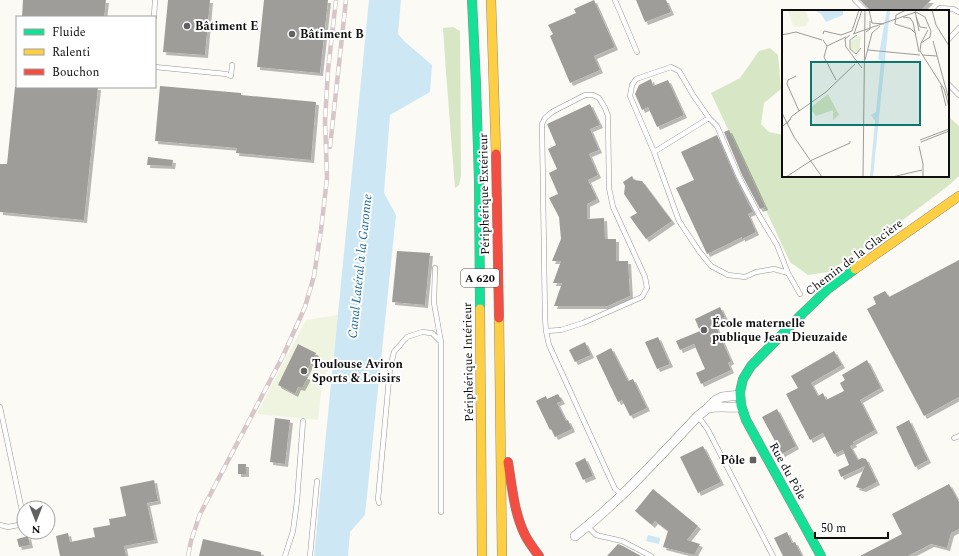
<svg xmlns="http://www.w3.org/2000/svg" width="959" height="556" font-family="Spectral,serif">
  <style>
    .forest { fill: #d7e7c5 }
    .pitch { fill: #eff4e0 }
    .water { fill: #cde8f4 }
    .building { fill: #9f9d9a; filter: url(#shadow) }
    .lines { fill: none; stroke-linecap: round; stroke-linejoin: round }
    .lane-casing { stroke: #959593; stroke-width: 5.5 }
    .street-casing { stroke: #959593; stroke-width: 10 }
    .fast-casing { stroke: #8c8b89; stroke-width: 10 }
    .slow-casing { stroke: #8c8b89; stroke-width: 10 }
    .jam-casing { stroke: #8c8b89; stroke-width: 10 }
    .lane { stroke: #fefefe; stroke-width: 4.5 }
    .street { stroke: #fefefe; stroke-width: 9 }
    .fast { stroke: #16e098; stroke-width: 9 }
    .slow { stroke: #ffcf43; stroke-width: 9 }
    .jam { stroke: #f24e42; stroke-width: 9 }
    .rail-casing { stroke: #d7c6c7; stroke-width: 4.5 }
    .rail { stroke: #fff; stroke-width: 3; stroke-dasharray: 9; stroke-linecap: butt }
    .poi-dot { fill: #626160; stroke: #fff; stroke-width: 1.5 }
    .labels { text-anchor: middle; stroke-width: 4; stroke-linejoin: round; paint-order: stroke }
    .shield { fill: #fff; stroke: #575757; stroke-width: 1 }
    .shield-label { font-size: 11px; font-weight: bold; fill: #0f0f0f }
    .poi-label { font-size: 12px; font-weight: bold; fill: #0f0f0f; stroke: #fff; text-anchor: start }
    .street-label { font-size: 12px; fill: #0f0f0f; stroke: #fff }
    .water-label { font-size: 13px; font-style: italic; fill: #1e6a9c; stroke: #fff }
    .inset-road { fill: none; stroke: #9d9c99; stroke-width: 1 }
    .view { fill: #0f766e; fill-opacity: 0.15; stroke: #0f766e; stroke-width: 2 }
    .inset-edge { fill: none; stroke: #0f0f0f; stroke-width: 2 }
  </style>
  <defs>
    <filter id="shadow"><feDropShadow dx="3" dy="3" stdDeviation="0" flood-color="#0004"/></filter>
  </defs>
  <rect width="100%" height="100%" fill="#fbfaf5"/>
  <!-- forest -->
  <path class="forest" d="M453 27 460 31 461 176 459 185 455 188 446 72 443 28Z
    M770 48 778 55 781 89 764 103 761 124 769 132 783 135V176H948V116L959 126V176L948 186 891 229 828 272 808 275 790 262 711 93 740 78 759 51Z"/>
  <!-- pitch -->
  <path class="pitch" d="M338 315 333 359 322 383 318 420 257 414 306 320Z"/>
  <!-- water -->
  <path class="water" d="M369 0H401L398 34 404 41 432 65 430 92 390 115 384 193 396 215 365 515 350 532 348 556H314Z
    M648 535 660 538 659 544 646 541Z"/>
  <!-- building -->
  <path class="building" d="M23 0H106L104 17H22Z
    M168 0H210L205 55 163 52Z
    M264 0H328L320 73 257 67Z
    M594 0 615 47 594 56 600 70 570 83 550 36 553 34 548 25 576 13 574 9Z
    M636 0H666L671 12 645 22Z
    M860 0H931L920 11H871Z
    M651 79 653 86 668 80 684 115 657 127 648 107 642 110 635 94 639 85Z
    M160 86 241 93V95L316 102 311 160 236 153 237 148 155 141Z
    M15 87H98L84 220 0 212V164H7Z
    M590 104 600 125 590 129 599 150 589 154 598 175 588 180 597 199 587 204V219L604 218 605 239H616V261H628L630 296 608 306H554L562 283H553L561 261H552L561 239 559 217 549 198 558 194 549 173 557 169 548 149 556 145 547 124Z
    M729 130 765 207 760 209 742 175 724 132Z
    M717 135 736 179 753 212 748 214 756 232 742 239V237L726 245 707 254 676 188 694 180 681 152Z
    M148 157 173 160 172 166 147 165Z
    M632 176 634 180 642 181 672 221 646 239 630 217 637 213 624 194 625 186 623 182Z
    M397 251 430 253 425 305 392 302Z
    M959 260V397L924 416 867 309 876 304 873 297 885 291 889 297Z
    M720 307 725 317 714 322 731 361 728 363 731 370 701 384 696 373 705 369 694 344 680 350 676 341 700 331 695 319Z
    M658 337 670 364 657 369 645 342Z
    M585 342 591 355 575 362 569 350Z
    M298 344 316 353 304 376 308 377 302 388 298 387 295 394 278 385Z
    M611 348 628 381 633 379 647 408 630 416 622 400 618 402 596 356Z
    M834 351 842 365 811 383 818 396 823 393 826 400 844 391 840 383 845 380 842 375 867 360 881 388 860 400 875 430 853 442 854 444 850 446 858 460 862 458 866 459 877 482 863 489 856 487 865 466 841 477 838 470 849 465 843 450 834 454 823 433 810 440 786 394 798 388 791 376Z
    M558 394 562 401 557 403 566 421 568 420 572 429 555 437 551 429 550 430 536 401 546 396 547 399Z
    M777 409 796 446 782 454 762 417Z
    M275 418 290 420 285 464 270 462Z
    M909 420 928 460 915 467 896 427Z
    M703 446 721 482 698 493 680 457Z
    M585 458 593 476 583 480 575 463Z
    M238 464H246V474H238Z
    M154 480 158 501 147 503 155 540 124 546 126 556H60L56 536 68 533 70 542 95 537 93 528 110 525 109 519 126 516 120 487Z
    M949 484 959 502V529L951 533 947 548 931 544 908 556H860L902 534 892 514Z
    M653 489 698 526 687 540 700 544 694 555 663 547 668 531 655 521 652 525 635 511Z
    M787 532 792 543 795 542 802 556H783L774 538Z
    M28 536 30 545 19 547 17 539Z
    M203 539 261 552V556H199Z
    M618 544 623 546 641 556H607Z"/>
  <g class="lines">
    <!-- lane casing -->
    <g class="lane-casing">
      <path id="lane" d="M615 0 637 52
        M855 0 866 11
        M937 11 940 8 953 9 959 12
        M154 17 155 0
        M948 40 959 28
        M155 67 226 74 231 76 232 65
        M948 84 959 95
        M654 152 709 118
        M435 268 434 303 441 342V512
        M788 273 777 245 760 217 739 177 717 126 709 118 693 95 679 71 671 67 636 79 632 85 630 96 654 152 679 221 699 251 711 266 728 275 745 277 756 272 774 269 788 273 800 294
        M546 331 561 330 583 323 642 297 647 288 645 277 613 207 609 188 608 116 605 108 599 98 593 95H585L552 112 545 118 542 124 545 318 546 331 549 345 615 489 622 495
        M0 407 24 520
        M698 416 708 430 773 556
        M954 438 959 436
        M379 503 378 499 390 368 394 352 407 337 422 332 432 333 441 342
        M0 525 8 527 24 524
        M587 526 596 535 622 541 651 556
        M285 556 293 531 297 501 303 421
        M310 556 317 481"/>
    </g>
    <!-- street casing -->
    <g class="street-casing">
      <path id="street" d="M708 408C720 406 730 408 741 407
        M575 536C620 501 658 458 698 416L708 408 716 400 722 397 740 395"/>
    </g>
    <!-- fast casing -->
    <g class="fast-casing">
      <path id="fast" d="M472 0 476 84 479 181 480 309
        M821 556 746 420 741 405 740 392 743 379 751 366 802 314 828 289 855 269"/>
    </g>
    <!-- slow casing -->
    <g class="slow-casing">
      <path id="slow" d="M491 0 496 154
        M855 269 959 196
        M480 309 482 556
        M499 318 502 556"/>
    </g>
    <!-- jam casing -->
    <g class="jam-casing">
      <path id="jam" d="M496 154 499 318
        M508 462C512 486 514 513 525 535 529 543 534 549 539 556"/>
    </g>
    <!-- lane -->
    <use href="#lane" class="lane"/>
    <!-- street -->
    <use href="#street" class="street"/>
    <!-- fast -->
    <use href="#fast" class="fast"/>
    <!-- slow -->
    <use href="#slow" class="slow"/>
    <!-- jam -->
    <use href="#jam" class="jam"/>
    <!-- rail casing -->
    <g class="rail-casing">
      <path id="rail" d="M330 147 346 0
        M188 556 191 541 200 514 283 356 305 307 314 276 321 230 327 178 325 121 328 70 336 0"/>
    </g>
    <!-- rail -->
    <use href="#rail" class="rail"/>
  </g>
  <!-- markers -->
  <g class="poi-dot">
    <circle cx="187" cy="26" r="4"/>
    <circle cx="292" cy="34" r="4"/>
    <circle cx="704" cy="330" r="4"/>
    <circle cx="304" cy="371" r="4"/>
    <rect x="749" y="456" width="8" height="8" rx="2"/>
  </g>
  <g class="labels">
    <!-- shield labels -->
    <rect class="shield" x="461" y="269" width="38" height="18" rx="3"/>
    <g class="shield-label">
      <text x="480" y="282">A 620</text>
    </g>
    <!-- poi labels -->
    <g class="poi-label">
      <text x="195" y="30">Bâtiment E</text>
      <text x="300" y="38">Bâtiment B</text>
      <text x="712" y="327">École maternelle<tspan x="712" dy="14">publique Jean Dieuzaide</tspan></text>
      <text x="312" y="368">Toulouse Aviron<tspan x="312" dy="14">Sports &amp; Loisirs</tspan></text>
      <text x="745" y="464" text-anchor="end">Pôle</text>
    </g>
    <!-- street labels -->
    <g class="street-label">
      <text transform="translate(484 194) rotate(-91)" y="4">Périphérique Extérieur</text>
      <text transform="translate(854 257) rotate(-37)" y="4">Chemin de la Glacière</text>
      <text transform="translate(468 362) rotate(-91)" y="4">Périphérique Intérieur</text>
      <text transform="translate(788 471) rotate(61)" y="4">Rue du Pôle</text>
    </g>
    <!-- water labels -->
    <g class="water-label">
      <text transform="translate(359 266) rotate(-84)" y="5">Canal Latéral à la Garonne</text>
    </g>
  </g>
  <!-- overview -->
  <g transform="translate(782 10)">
    <rect width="167" height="167" fill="#fbfaf5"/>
    <path d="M79 25 77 42 69 41V31Z" fill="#e6f0d6"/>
    <path d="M46 84 57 105 51 110V100L34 106 28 98Z" fill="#d7e7c5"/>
    <path d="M5 0H23L27 10 24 16 12 17Z" fill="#eff4e0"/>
    <path d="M32 0H61V5L44 12 39 4ZM105 0H108L91 167H88L93 111 89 105 94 102 99 51 96 49Z" fill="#cde8f4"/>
    <path class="inset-road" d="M87 0 90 13 102 14M124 0 114 5 113 14 129 19 134 24M133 0 137 21M150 0 154 15 167 36M121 7 128 8 131 12 137 42M134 7 138 17 145 18M146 20 139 33 138 41 162 79 167 97M84 22 88 19V11M41 24 42 21 59 25 70 21 77 0M71 24 134 2 143 7 149 21 148 27 139 33M72 24 80 0M0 25 14 22 40 30M68 25 63 29 64 37 80 58M75 25 68 30V39L74 44 79 38M41 30 45 36 42 47 54 70M151 31 167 90M45 36 64 27M86 40 138 45M140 45 155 46M83 50 90 23 98 16M14 66 6 70 5 74 17 101M159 76 164 96M0 103 12 127 40 167M5 114 10 106 44 82 73 54M0 117 9 109M138 130 167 119M139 132 167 121M137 136 141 154V167M4 167 30 150 68 133V131M81 167 83 0M110 167 140 160"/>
    <path class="view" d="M29 52H138V115H29Z"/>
    <rect width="167" height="167" class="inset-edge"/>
  </g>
  <!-- legend -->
  <rect x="16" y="16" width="140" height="72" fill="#ffffff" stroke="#9f9f9f"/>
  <rect x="24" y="29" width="20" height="6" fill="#16e098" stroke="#9f9f9f"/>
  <text x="52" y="36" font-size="12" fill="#0f0f0f">Fluide</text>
  <rect x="24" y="49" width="20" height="6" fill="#ffcf43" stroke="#9f9f9f"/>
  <text x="52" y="56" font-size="12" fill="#0f0f0f">Ralenti</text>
  <rect x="24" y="69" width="20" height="6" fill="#f24e42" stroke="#9f9f9f"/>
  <text x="52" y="76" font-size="12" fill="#0f0f0f">Bouchon</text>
  <!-- north arrow -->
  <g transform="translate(36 520) rotate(180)"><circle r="19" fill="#ffffff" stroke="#9f9f9f"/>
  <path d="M0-3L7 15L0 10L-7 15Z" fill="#626160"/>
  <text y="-6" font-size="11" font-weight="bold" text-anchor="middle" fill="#0f0f0f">N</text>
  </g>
  <!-- scale -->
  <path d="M815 532v6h73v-6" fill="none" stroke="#0f0f0f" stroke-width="2"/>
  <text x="821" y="532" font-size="12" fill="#0f0f0f" stroke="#ffffff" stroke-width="3" paint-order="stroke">50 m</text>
</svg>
